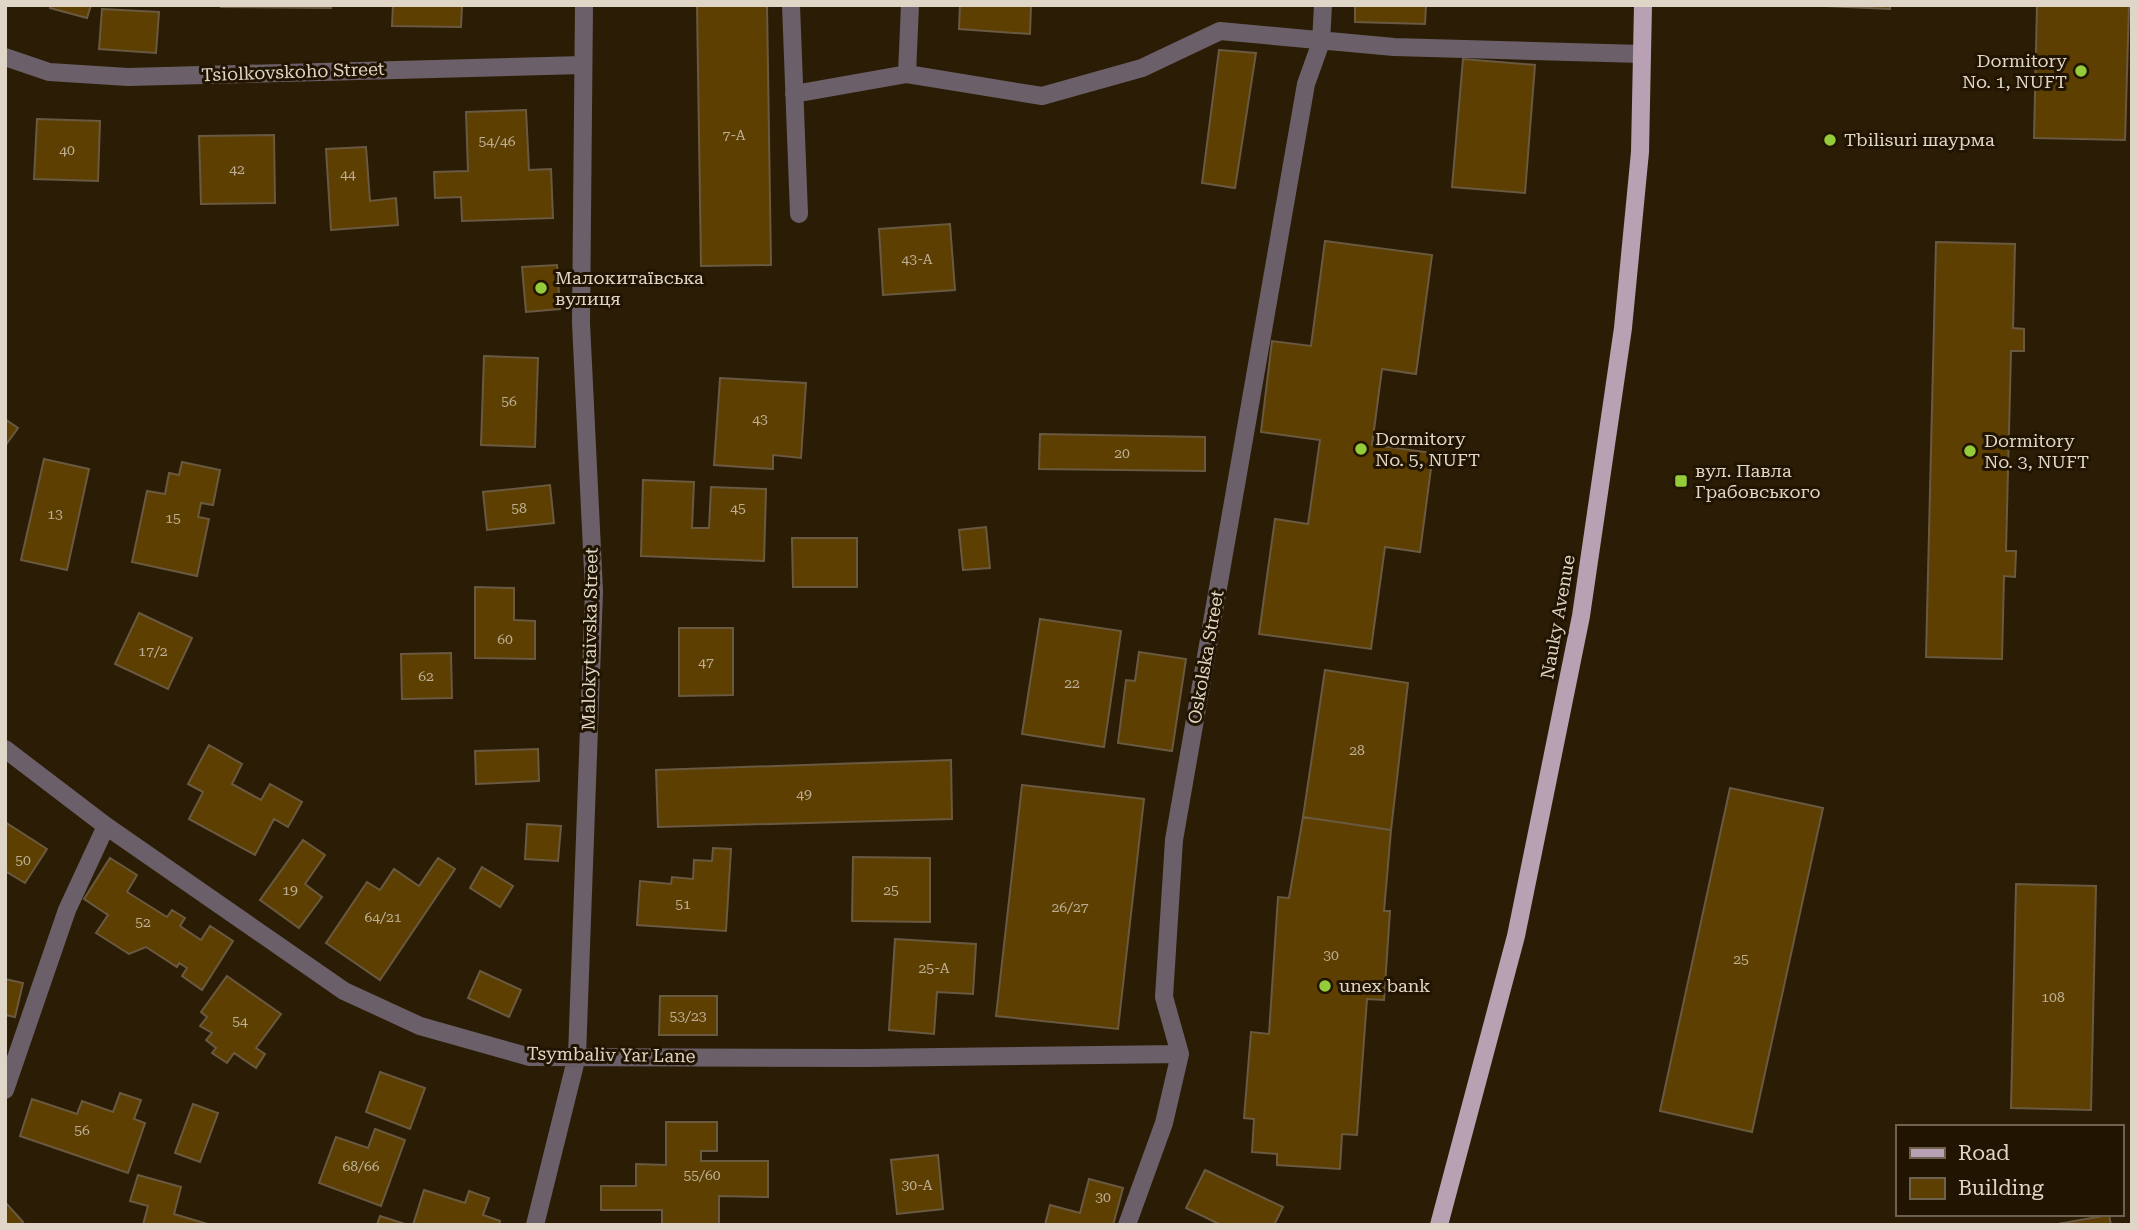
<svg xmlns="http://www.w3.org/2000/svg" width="2137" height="1230" font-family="'Roboto Serif',serif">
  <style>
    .building { fill: #5d3f02; stroke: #6a5941; stroke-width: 2 }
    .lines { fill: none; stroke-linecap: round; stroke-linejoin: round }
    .minor { stroke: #6b6069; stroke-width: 18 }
    .major { stroke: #b8a1b3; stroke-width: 18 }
    .poi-dot { fill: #95cc3a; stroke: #211400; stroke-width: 2.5 }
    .labels { text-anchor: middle; stroke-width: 6; stroke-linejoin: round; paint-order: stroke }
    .number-label { font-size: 14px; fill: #beb096 }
    .poi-label { font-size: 18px; fill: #dfd6c8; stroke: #211400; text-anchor: start }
    .street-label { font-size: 18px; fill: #dfd6c8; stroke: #211400 }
  </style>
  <rect width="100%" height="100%" fill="#2b1d05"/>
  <!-- building -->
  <path class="building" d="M51 5H91L87 18 50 8Z
    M221 5H331V8L221 7Z
    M393 5H462L461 27 392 26Z
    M697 5H767L771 265 701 266Z
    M960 5H1031L1030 34 959 29Z
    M1355 5H1426L1425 24 1355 22Z
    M1803 5H1890V9Z
    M2037 5H2129L2125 140 2034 138Z
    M102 9 159 12 156 53 99 49Z
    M1219 50 1256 53 1235 188 1202 183Z
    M1463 59 1535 65 1525 193 1452 187Z
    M526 110 529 170 551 169 553 218 462 221 461 197 435 198 434 172 468 171 466 112Z
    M37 119 100 121 98 181 34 179Z
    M274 135 275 203 201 204 199 136Z
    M366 147 370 201 396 198 398 225 331 230 326 149Z
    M950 224 955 290 883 295 879 229Z
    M1325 241 1432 255 1416 374 1382 369 1372 445 1433 453 1420 552 1385 547 1371 649 1259 634 1275 519 1308 524 1320 440 1261 432 1272 341 1311 346Z
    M1936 242 2015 244 2013 328 2024 329V351H2011L2006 551H2016L2015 577 2004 576 2002 659 1926 657Z
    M557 265 560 309 526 312 522 267Z
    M484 356 538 358 535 447 481 445Z
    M720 378 806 383 801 458 773 455V469L714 465Z
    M5 419 18 428 5 446Z
    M1040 434 1205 437V471L1039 469Z
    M44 459 89 469 67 570 21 560Z
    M182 462 220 470 213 505 201 503 198 517 209 519 197 576 132 562 147 491 165 494 169 473 179 475Z
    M643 480 694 482 692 528H709L711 487 766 489 764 561 641 556Z
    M550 485 554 523 487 530 483 492Z
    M986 527 990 568 963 570 959 530Z
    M792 538H857V587H793Z
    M475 587 514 588V620L535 621V659L475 658Z
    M139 613 192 638 168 689 115 664Z
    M1040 619 1121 631 1104 747 1022 734Z
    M679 628H733V695L679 696Z
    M1139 652 1186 659 1172 751 1118 743 1126 680 1135 681Z
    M451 653 452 698 402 699 401 654Z
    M1325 670 1408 683 1391 830 1303 817Z
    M209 745 242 764 232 784 261 800 270 784 302 802 288 827 274 819 255 855 189 819 203 792 188 784Z
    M538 749 539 781 476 784 475 751Z
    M951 760 952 819 658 827 656 770Z
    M1022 785 1144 799 1118 1029 996 1016Z
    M1730 788 1823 808 1752 1132 1660 1111Z
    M1303 817 1391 830 1384 911H1390L1384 1000 1367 999 1357 1135 1342 1134 1340 1169 1277 1165V1154L1252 1152 1254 1119 1244 1118 1251 1032 1269 1034 1278 897 1289 898Z
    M5 822 47 849 25 883 5 871Z
    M527 824 561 826 558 861 525 859Z
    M303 840 325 855 305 884 322 897 299 928 260 900Z
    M713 848 731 849 726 931 637 925 640 881 671 884 672 877 693 879 694 860 712 861Z
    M853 857 930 858V922L852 921Z
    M110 858 137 875 127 892 167 917 172 910 185 918 180 926 201 940 210 926 233 941 202 990 182 976 187 968 179 963 177 967 146 947 129 954 96 933 108 915 84 899Z
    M438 858 455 869 380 980 326 943 367 882 380 890 394 869 419 886Z
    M482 867 513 886 500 907 470 888Z
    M2016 884 2096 886 2091 1110 2011 1108Z
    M895 939 976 944 973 994 937 992 934 1034 889 1030Z
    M480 971 521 990 509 1017 468 998Z
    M227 976 281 1014 256 1048 265 1054 256 1068 234 1053 227 1063 212 1053 216 1048 206 1040 212 1033 200 1026 207 1017 201 1012Z
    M5 979 23 983 15 1017 5 1015Z
    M660 996H717V1035H659Z
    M380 1072 425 1088 410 1129 366 1112Z
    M120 1093 141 1100 134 1119 145 1123 128 1173 20 1136 32 1099 77 1114 82 1101 113 1112Z
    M193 1104 218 1113 200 1162 175 1153Z
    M666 1122H717V1151H701V1161H768V1197L719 1196V1225H662V1210H601V1186H636V1164L666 1165Z
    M375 1129 405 1140 381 1206 319 1183 336 1137 368 1148Z
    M938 1155 943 1209 897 1214 891 1160Z
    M1205 1170 1283 1207 1274 1225H1221L1186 1208Z
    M138 1175 181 1187 174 1214 211 1225H143L148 1206 130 1201Z
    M1089 1179 1123 1188 1113 1225H1045L1050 1205 1080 1213Z
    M424 1190 465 1203 469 1191 489 1198 483 1215 500 1221 499 1225H413Z
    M5 1202 23 1222 20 1225H5Z
    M2109 1215 2111 1225H2052Z
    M380 1216 408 1225H377Z"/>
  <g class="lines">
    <!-- minor -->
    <path class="minor" d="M791 5 799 214
      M5 57 49 72 128 77 583 65
      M907 74 910 5
      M794 94 907 74 1042 96 1142 68 1220 31 1394 47 1642 54
      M5 749 106 826 344 991 420 1026 530 1057 865 1058 1180 1054
      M5 1090 67 910 106 826
      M535 1225 577 1056 594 591 581 323 584 5
      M1127 1225 1164 1123 1180 1054 1164 997 1174 840 1306 84 1321 42 1323 5"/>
    <!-- major -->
    <path class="major" d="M1439 1225 1516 936 1581 616 1623 328 1640 152 1643 5"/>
  </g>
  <!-- markers -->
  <g class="poi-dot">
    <circle cx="2081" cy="71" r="7"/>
    <circle cx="1830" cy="140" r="7"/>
    <circle cx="541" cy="288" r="7"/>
    <circle cx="1361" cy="449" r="7"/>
    <circle cx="1970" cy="451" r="7"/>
    <rect x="1674" y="474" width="14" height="14" rx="3.5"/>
    <circle cx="1325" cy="986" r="7"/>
  </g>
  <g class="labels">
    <!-- number labels -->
    <g class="number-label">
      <text x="734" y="140">7-А</text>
      <text x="497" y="146">54/46</text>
      <text x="67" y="155">40</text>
      <text x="237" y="174">42</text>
      <text x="348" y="179">44</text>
      <text x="917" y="264">43-А</text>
      <text x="509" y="406">56</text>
      <text x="760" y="424">43</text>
      <text x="1122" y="458">20</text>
      <text x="519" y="513">58</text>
      <text x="738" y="513">45</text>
      <text x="55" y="519">13</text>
      <text x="173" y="523">15</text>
      <text x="505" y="644">60</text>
      <text x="153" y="656">17/2</text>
      <text x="706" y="667">47</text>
      <text x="426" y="681">62</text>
      <text x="1072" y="688">22</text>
      <text x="1357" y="755">28</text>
      <text x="804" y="799">49</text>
      <text x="23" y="865">50</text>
      <text x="290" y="895">19</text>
      <text x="891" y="895">25</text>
      <text x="683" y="909">51</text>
      <text x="1070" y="912">26/27</text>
      <text x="383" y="922">64/21</text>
      <text x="143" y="927">52</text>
      <text x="1331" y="960">30</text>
      <text x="1741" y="964">25</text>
      <text x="934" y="973">25-А</text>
      <text x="2053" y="1002">108</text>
      <text x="688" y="1021">53/23</text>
      <text x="240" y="1026">54</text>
      <text x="82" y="1135">56</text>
      <text x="361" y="1171">68/66</text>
      <text x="702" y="1180">55/60</text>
      <text x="917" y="1190">30-А</text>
      <text x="1103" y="1202">30</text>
    </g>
    <!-- poi labels -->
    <g class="poi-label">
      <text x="2067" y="67" text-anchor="end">Dormitory<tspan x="2067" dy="21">No. 1, NUFT</tspan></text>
      <text x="1844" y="146">Tbilisuri шаурма</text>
      <text x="555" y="284">Малокитаївська<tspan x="555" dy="21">вулиця</tspan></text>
      <text x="1375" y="445">Dormitory<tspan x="1375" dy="21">No. 5, NUFT</tspan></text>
      <text x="1984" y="447">Dormitory<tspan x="1984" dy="21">No. 3, NUFT</tspan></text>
      <text x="1695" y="477">вул. Павла<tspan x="1695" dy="21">Грабовського</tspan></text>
      <text x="1339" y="992">unex bank</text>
    </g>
    <!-- street labels -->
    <g class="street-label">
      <text transform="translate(293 72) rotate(-2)" y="6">Tsiolkovskoho Street</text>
      <text transform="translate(1558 617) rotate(-80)" y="6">Nauky Avenue</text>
      <text transform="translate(590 639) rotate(-89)" y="6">Malokytaivska Street</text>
      <text transform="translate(1206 657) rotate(-80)" y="6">Oskolska Street</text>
      <text transform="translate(611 1055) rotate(1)" y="6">Tsymbaliv Yar Lane</text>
    </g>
  </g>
  <!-- border -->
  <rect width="2137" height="1230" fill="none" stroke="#dfd6c8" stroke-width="14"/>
  <!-- legend -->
  <rect x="1896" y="1125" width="228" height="91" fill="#211400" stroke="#6d6250" stroke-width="2"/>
  <rect x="1910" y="1148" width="35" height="10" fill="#b8a1b3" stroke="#6d6250" stroke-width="2"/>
  <text x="1958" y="1160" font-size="21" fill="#dfd6c8">Road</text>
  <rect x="1910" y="1178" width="35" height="21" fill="#5d3f02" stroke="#6d6250" stroke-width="2"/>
  <text x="1958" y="1195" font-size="21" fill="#dfd6c8">Building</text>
</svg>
